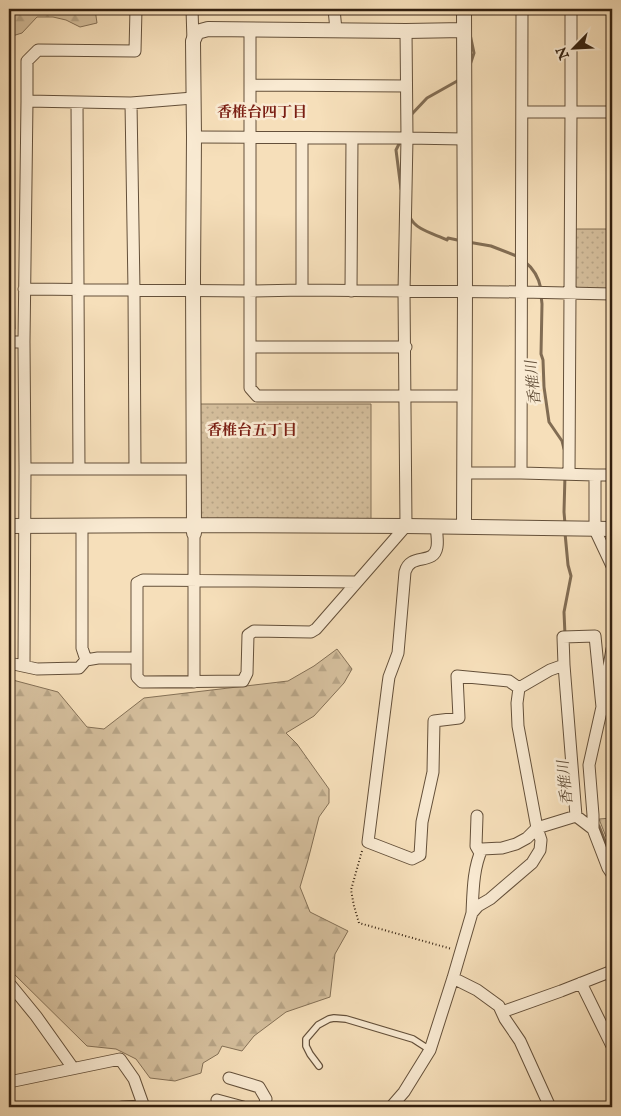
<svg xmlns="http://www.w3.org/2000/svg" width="621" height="1116" font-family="'IM FELL English','Noto Serif JP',serif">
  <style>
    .forest { fill: url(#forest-firs); stroke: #847056 }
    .park { fill: url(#park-dots); stroke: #847056 }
    .water { fill: url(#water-rules); stroke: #816c53 }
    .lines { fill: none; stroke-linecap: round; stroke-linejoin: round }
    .stream { stroke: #816c53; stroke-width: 3 }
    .service-casing { stroke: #64503a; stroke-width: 8 }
    .minor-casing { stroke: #64503a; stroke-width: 13 }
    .tertiary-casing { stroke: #64503a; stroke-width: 16 }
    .path { stroke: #342110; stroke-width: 2; stroke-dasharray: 1 2.5; stroke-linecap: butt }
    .service { stroke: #f9ead2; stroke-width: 5.5 }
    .minor { stroke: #f9ead2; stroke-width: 11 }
    .tertiary { stroke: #f9ead2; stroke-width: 14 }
    .labels { text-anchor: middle; stroke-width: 5; stroke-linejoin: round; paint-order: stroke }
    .neighbourhood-label { font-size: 15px; font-weight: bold; fill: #7a1f14; stroke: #f9ead2 }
    .water-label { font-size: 15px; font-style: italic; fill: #614d37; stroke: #f9ead2 }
  </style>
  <defs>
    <pattern id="forest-firs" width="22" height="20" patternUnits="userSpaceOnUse" patternTransform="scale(1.25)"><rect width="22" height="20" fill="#d5bf9d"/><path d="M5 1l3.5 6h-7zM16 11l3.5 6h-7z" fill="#b7a486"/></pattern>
    <pattern id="park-dots" width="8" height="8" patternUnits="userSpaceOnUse" patternTransform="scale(1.25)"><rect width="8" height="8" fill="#d5bf9d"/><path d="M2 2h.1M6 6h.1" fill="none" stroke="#b7a486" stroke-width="1.8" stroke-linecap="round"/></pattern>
    <pattern id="water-rules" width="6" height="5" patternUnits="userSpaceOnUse" patternTransform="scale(1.25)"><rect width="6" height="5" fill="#b49e80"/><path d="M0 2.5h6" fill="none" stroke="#938067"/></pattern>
  </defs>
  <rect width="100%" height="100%" fill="#f6dfba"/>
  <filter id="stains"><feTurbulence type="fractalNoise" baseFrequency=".004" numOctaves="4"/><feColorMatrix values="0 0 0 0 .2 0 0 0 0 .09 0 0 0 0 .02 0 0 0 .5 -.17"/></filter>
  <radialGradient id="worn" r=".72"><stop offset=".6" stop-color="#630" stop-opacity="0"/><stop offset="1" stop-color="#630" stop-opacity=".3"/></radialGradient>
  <!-- forest -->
  <path class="forest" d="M9 9H95L97 23 80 27 66 20 53 17H37L22 33 9 37Z
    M337 649 352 669 344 683 314 716 286 733 297 744 329 789V803L319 817 308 860 300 887 310 912 348 931 335 954 330 997 286 1012 254 1036 242 1051 222 1046 218 1054 203 1063 201 1073 175 1081 150 1078 136 1059 116 1049 87 1046 9 969V679L58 692 87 727 104 729 144 698 288 681 314 666Z
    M612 818V852L599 819Z"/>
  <!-- park -->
  <path class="park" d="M574 229H612V290L574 289Z
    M198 404H371V521L198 523Z"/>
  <!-- water -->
  <path class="water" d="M9 278 14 281 15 329 11 334H9Z"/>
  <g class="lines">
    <!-- stream -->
    <path class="stream" d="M470 65 474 53 470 34
      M411 115 427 98 459 80
      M400 142 396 150 401 189
      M410 217C415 230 435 234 447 240L448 238 462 241
      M468 242 491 246 519 257
      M524 261C533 268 539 278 541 289
      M541 295 542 304 541 354 543 360 544 387 549 422 562 441 564 449
      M565 475 564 512 565 524
      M565 635 564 612 571 576 568 565 565 533
      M596 824 599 826 612 859"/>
    <!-- service casing -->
    <g class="service-casing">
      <path id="service" d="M319 1066 310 1054 306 1046V1039L318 1025 329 1019 334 1018 346 1019 413 1039 430 1050"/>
    </g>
    <!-- minor casing -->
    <g class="minor-casing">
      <path id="minor" d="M192 9 193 41
        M334 9 336 30
        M250 29V388L257 396H464
        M250 85 406 86
        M27 101 131 103 193 98
        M77 102 79 469
        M131 103 134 290 135 469
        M522 112H612
        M194 137 407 138 464 139
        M24 289 249 291 302 290 522 292 612 294
        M302 290V138
        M351 291 352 138
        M9 342H24
        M250 347H406
        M25 469H193
        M464 473H521L595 475H612
        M521 473 522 9
        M569 474 571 112V9
        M595 475V530L612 566
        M82 526V648L86 660
        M436 527C437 534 438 541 437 547 434 566 410 552 405 572L398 653 389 677 388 684 368 842 412 859 420 855 422 822 433 772 434 721 459 718 457 676 509 681 519 688
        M357 582 143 580 137 583V677L142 682 243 681 247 673 248 635 254 631 311 632 316 629 406 526 404 292 407 138 406 31
        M9 663 37 669 79 668 86 660 98 658H136
        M24 666 25 469 24 342 27 101V61L38 50 135 51 136 9
        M194 682V533
        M602 707 595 636 563 637 564 665 576 816 593 829 608 868 612 874
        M477 816 476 846 480 853
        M593 829V815L589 765 602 707 612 649
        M472 913C473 892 473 868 482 849L502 848 516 844 527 838 537 828 576 816
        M453 978 477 990 499 1006 505 1019 520 1041 550 1107
        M9 983 36 1016 73 1068
        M581 983 612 1046
        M502 1012 561 991 612 971
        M229 1078 259 1087 266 1099 264 1107
        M9 1082 120 1059 134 1079 144 1107
        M217 1100 243 1107
        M122 1107 144 1106
        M391 1107 404 1092 430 1050 453 978 472 913 478 906 490 899 532 863 540 850 541 840 537 828 518 726 517 703 519 688 550 670 564 665"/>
    </g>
    <!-- tertiary casing -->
    <g class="tertiary-casing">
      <path id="tertiary" d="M464 9 465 292 464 527
        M9 526 194 525 406 526 612 529
        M194 533 193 279 194 137 193 41 197 32 208 29 406 31 464 30"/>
    </g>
    <!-- path -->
    <path class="path" d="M362 851 351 890 354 906 359 923 452 949"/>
    <!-- service -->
    <use href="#service" class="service"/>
    <!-- minor -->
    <use href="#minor" class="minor"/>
    <!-- tertiary -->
    <use href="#tertiary" class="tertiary"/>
  </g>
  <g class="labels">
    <!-- neighbourhood labels -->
    <g class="neighbourhood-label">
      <text x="262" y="117">香椎台四丁目</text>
      <text x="252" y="435">香椎台五丁目</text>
    </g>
    <!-- water labels -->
    <g class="water-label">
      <text transform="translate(533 383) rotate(-96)" y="5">香椎川</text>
      <text transform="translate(565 783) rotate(-96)" y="5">香椎川</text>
    </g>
  </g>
  <!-- margin -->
  <rect width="621" height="1116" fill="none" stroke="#f6dfba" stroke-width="30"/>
  <rect x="10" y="10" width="601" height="1096" fill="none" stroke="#342110" stroke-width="2.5"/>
  <rect x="15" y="15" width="591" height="1086" fill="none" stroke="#342110"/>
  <!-- north arrow -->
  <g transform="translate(574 48) rotate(246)" stroke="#f9ead2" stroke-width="4" paint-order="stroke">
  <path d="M0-4L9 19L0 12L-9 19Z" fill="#342110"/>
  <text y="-8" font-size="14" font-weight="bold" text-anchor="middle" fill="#342110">N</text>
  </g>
  <rect width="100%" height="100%" filter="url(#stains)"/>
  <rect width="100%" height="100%" fill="url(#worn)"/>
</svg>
